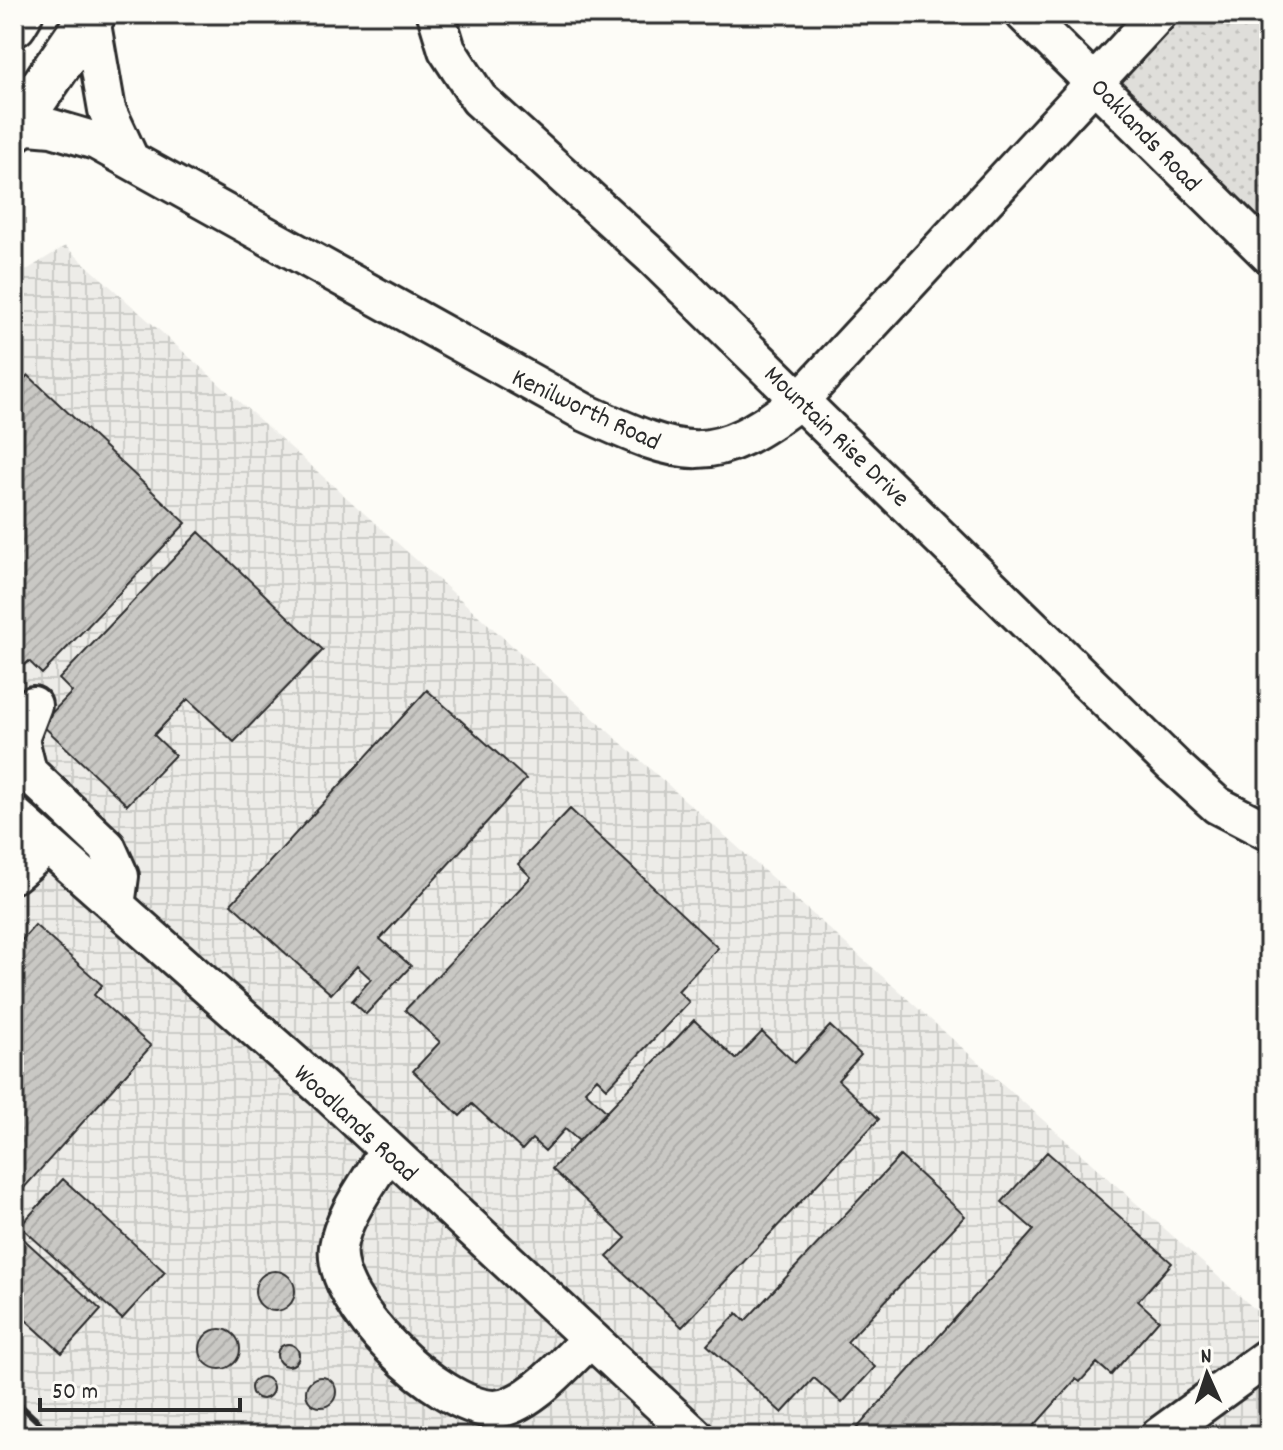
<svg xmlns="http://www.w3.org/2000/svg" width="1283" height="1450" font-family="Dekko,sans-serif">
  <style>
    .industrial { fill: url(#industrial-grid) }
    .grass { fill: url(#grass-dots); stroke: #858482; stroke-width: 2 }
    .building { fill: url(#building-hatch); stroke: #2b2b2b; stroke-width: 2 }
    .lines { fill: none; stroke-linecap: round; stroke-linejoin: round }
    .minor-casing { stroke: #2b2b2b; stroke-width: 42 }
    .major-casing { stroke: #2b2b2b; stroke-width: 50 }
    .minor { stroke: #fdfcf7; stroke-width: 36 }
    .major { stroke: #fdfcf7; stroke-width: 44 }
    .rail { stroke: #2b2b2b; stroke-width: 6 }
    .labels { text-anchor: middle; stroke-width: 6; stroke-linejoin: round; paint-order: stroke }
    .street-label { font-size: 26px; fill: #2b2b2b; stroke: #fdfcf7 }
  </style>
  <defs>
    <pattern id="industrial-grid" width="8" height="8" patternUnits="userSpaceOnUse" patternTransform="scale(2)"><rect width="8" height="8" fill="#edece8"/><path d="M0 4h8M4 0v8" fill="none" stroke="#cbcbc7"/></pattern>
    <pattern id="grass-dots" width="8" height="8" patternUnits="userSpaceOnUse" patternTransform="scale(2)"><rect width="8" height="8" fill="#dfdeda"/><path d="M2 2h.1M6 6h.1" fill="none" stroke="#c0bfbb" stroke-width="1.8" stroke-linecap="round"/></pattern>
    <pattern id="building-hatch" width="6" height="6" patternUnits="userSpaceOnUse" patternTransform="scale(2)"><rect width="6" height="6" fill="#c9c8c4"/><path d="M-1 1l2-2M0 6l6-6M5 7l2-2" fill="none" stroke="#adaca9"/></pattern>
  </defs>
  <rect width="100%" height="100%" fill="#fdfcf7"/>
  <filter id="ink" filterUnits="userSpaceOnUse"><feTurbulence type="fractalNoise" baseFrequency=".0125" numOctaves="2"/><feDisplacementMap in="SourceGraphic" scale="16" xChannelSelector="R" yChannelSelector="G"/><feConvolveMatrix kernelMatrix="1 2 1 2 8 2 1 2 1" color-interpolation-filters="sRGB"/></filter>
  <g filter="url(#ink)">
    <!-- industrial -->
    <path class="industrial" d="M65 246 1269 1322V1436H14V278Z"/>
    <!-- grass -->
    <path class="grass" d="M1171 14H1269V249L1115 84Z"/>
    <!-- building -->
    <path class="building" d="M28 375 186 523 42 674 29 661 23 666 14 657V390Z
      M199 532 323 650 234 742 188 699 154 735 175 755 127 805 41 724 72 692 59 679Z
      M427 690 526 779 380 939 411 966 366 1014 352 1001 371 979 357 966 331 994 231 904Z
      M570 809 718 948 678 991 689 1002 607 1088 597 1078 585 1091 607 1112 579 1141 565 1129 545 1151 532 1139 522 1150 472 1104 460 1116 413 1071 440 1042 405 1010 531 877 518 864Z
      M35 925 102 985 94 995 151 1046 14 1199V949Z
      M694 1020 736 1059 762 1032 795 1063 830 1026 861 1055 838 1080 879 1119 682 1327 607 1257 626 1238 552 1169Z
      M1047 1152 1172 1263 1138 1301 1159 1320 1111 1375 1097 1363 1080 1382 1076 1379 1026 1435 1019 1429 1013 1436H850L1034 1230 1002 1202Z
      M900 1156 965 1216 847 1342 875 1367 842 1403 814 1378 782 1413 707 1345 737 1313 745 1321Z
      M63 1179 165 1272 122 1319 20 1226Z
      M17 1233 101 1310 62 1353 14 1309Z
      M255 1291a20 20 0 1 1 40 0a20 20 0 1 1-40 0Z
      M200 1349a20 20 0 1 1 40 0a20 20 0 1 1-40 0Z
      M277 1355a11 11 0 1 1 22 0a11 11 0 1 1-22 0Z
      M251 1388a11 11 0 1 1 22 0a11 11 0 1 1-22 0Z
      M306 1392a15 15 0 1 1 30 0a15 15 0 1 1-30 0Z"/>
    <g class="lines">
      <!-- minor casing -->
      <g class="minor-casing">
        <path id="minor" d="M436 14 447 50 479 99 653 257 1174 766 1217 805 1269 832
          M1024 14 1269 255
          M91 18 107 110 129 157
          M17 125 52 128 96 141 586 413C685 458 711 469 801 399L1158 14
          M33 705 20 739 28 772 107 847 120 876 116 906
          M14 815 322 1088 695 1436
          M14 874 48 845
          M388 1150C372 1179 343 1214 338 1247 331 1304 439 1407 493 1409 526 1410 568 1360 590 1339
          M1159 1436 1269 1356"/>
      </g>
      <!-- major casing -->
      <g class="major-casing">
        <path id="major" d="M14 24 20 14
          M14 129 93 14"/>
      </g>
      <!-- minor -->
      <use href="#minor" class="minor"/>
      <!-- major -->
      <use href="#major" class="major"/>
      <!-- rail -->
      <path class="rail" d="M14 1399 53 1436"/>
    </g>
  </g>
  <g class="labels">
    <!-- street labels -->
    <g class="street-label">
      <text transform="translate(1147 134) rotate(46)" y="9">Oaklands Road</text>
      <text transform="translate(587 408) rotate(25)" y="9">Kenilworth Road</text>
      <text transform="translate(838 435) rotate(44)" y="9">Mountain Rise Drive</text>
      <text transform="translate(357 1122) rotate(43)" y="9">Woodlands Road</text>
    </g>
  </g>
  <!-- margin -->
  <rect width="1283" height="1450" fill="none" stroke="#fdfcf7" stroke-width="48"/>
  <rect x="24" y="24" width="1235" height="1402" fill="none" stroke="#2b2b2b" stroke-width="3" filter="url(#ink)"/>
  <!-- north arrow -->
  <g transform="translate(1207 1374) rotate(357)" stroke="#fdfcf7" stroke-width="6" paint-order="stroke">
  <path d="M0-6L14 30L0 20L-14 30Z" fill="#2b2b2b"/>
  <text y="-12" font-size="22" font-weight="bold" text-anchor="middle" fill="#2b2b2b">N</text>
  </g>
  <!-- scale -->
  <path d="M40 1398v12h200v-12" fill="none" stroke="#2b2b2b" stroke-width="4"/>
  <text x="52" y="1398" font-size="24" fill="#2b2b2b" stroke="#fdfcf7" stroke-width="6" paint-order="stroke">50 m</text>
</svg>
